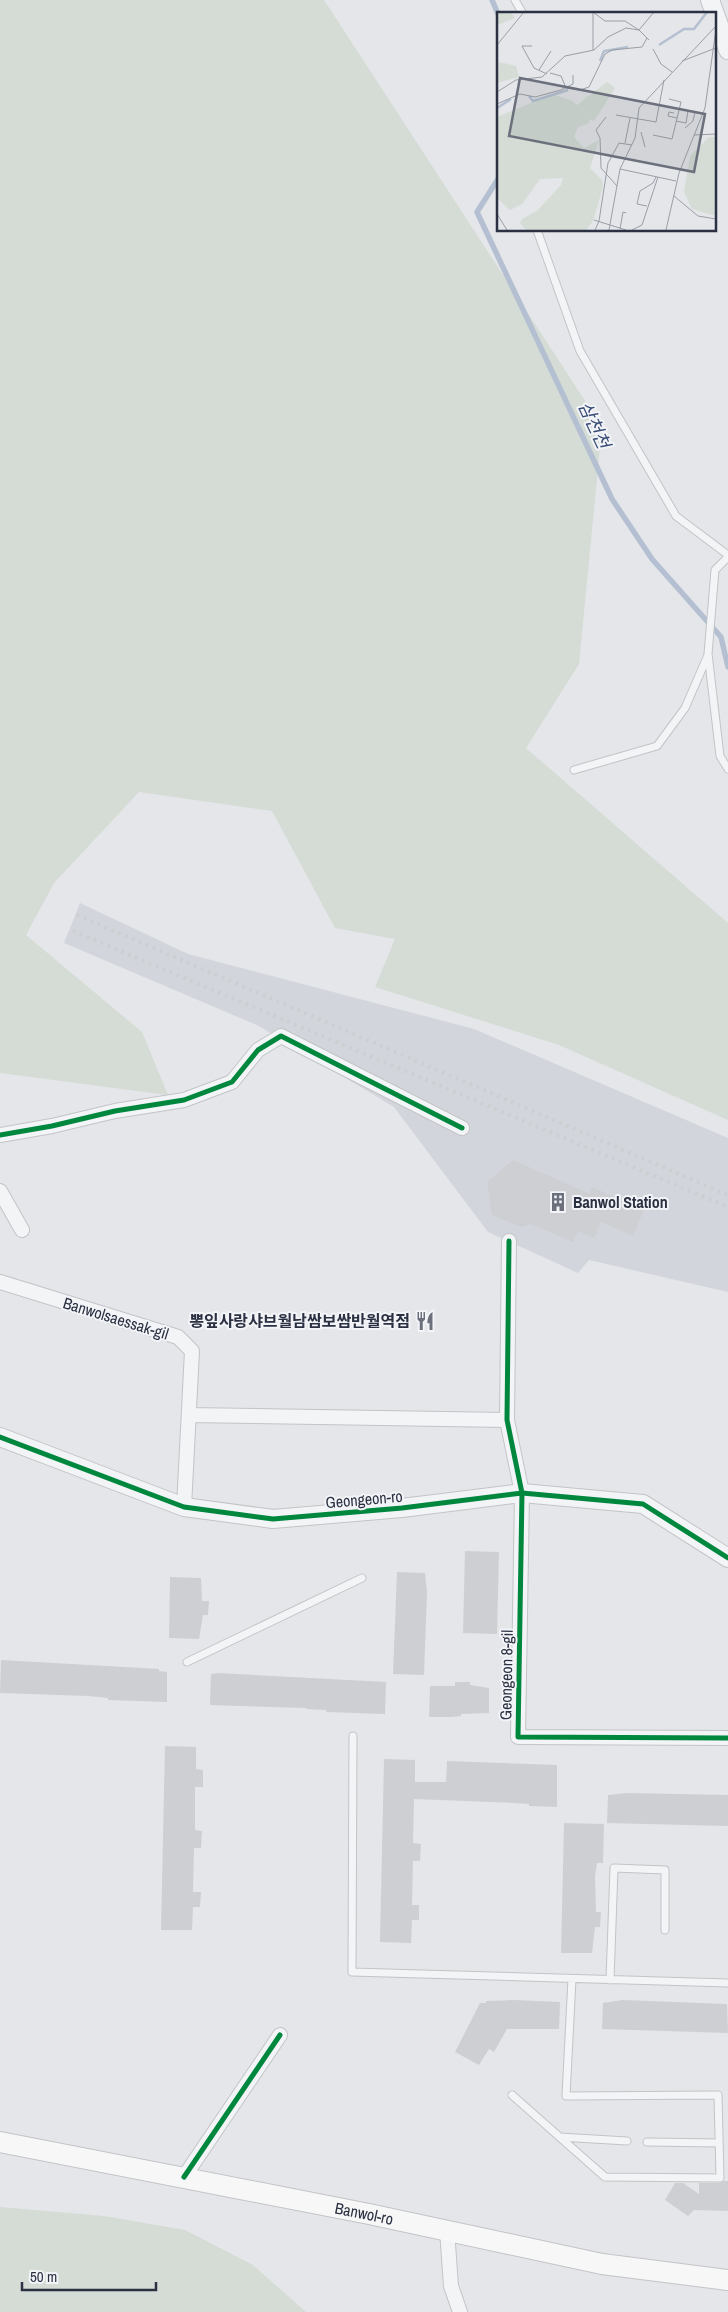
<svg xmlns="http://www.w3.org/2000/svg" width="728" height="2312" font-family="'Archivo Narrow','Noto Sans KR',sans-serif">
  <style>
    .built { fill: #d3d5dc }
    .green { fill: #d4dcd5 }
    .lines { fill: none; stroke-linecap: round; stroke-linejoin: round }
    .stream { stroke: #b4c0d2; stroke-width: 5.5 }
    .building { fill: #cecfd3 }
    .service-casing { stroke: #c2c4c7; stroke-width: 9 }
    .minor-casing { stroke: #c2c4c7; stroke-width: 16 }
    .tertiary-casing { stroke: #c2c4c7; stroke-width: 20 }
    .secondary-casing { stroke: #c2c4c7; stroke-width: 22 }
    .service { stroke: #f3f4f6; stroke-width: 7 }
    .minor { stroke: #f3f4f6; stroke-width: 14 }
    .tertiary { stroke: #f3f4f6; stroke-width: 18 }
    .secondary { stroke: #f7f7f7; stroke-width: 20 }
    .rail { stroke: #cdced0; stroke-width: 4; stroke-dasharray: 2.5 5; stroke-linecap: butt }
    .cycleway-casing { stroke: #f2f4f8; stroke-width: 8 }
    .cycleway { stroke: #00873e; stroke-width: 5 }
    .labels { text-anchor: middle; stroke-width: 4; stroke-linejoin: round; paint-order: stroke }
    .poi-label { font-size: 16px; font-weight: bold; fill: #2b3142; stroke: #f2f4f8; text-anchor: start }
    .street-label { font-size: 16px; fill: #2b3142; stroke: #f2f4f8 }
    .water-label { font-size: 18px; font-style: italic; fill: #374b74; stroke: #f2f4f8 }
    .inset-river { fill: none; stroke: #b4c0d2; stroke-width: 2.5 }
    .inset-road { fill: none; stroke: #9a9ea6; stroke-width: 1 }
    .view { fill: #6c707c; fill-opacity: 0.15; stroke: #6c707c; stroke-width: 2.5 }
    .inset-edge { fill: none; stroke: #2b3142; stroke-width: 2.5 }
  </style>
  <rect width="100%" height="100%" fill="#e4e6e9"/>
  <!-- built -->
  <path class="built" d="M80 903 188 954 474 1029 728 1138V1292L589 1260 578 1273 488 1232 394 1107 259 1026 64 943Z"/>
  <!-- green -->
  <path class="green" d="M0 0H324L602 427 579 664 526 748 728 923V1120L559 1045 375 987 395 939 335 928 272 811 139 792 54 883 26 935 142 1032 168 1095 0 1073Z
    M0 2207 104 2216 185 2230 253 2265 306 2312H0Z"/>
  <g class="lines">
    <!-- stream -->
    <path class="stream" d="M492 0 498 14
      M498 179 477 212 612 499 652 559 721 637 728 667"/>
  </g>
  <!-- building -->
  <path class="building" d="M513 1160 590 1194 592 1187 644 1210 633 1236 601 1222 594 1238 578 1231 573 1242 531 1224 521 1227 492 1215 487 1182Z
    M465 1551 499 1552 497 1634 463 1633Z
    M397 1572 425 1573 427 1592 424 1675 393 1674Z
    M170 1577 201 1578 202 1601H209L208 1615H203L199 1639 169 1638Z
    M1 1660 159 1669V1671L167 1672V1702L108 1700V1698L88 1696 0 1693Z
    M219 1673 386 1682 385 1714 326 1712V1710L306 1709V1708L210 1705 211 1674Z
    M455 1682H470V1685L489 1688V1713L461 1714V1716L452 1717H429L430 1686H455Z
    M165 1746 196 1747V1769L203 1770V1787H195V1830L202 1831 201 1848H194L193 1892H201L200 1907H193L192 1930H161Z
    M384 1759 415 1760V1782H446L447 1761 557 1765V1807L529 1806V1804L514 1803 414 1799 413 1843 421 1844 420 1861H413L412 1905H419V1920H412L411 1943 380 1942Z
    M627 1793 728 1795V1826L607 1823 608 1795Z
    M564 1823 604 1824 603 1863H597L595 1876 596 1912H601L600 1927H595L592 1953H561Z
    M514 2000 560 2002 559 2029H507L494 2052 489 2049 479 2065 455 2052 480 2003H486V2001Z
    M623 2000 727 2004 728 2033 602 2029 603 2003Z
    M724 2181H728V2211L694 2210 688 2216 665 2200 675 2183H683L699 2194V2183H720Z"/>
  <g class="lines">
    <!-- service casing -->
    <g class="service-casing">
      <path id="service" d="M515 0 523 14
        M537 230 580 351 676 516 728 555
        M728 557 715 570 708 654 720 756 728 769
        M574 770 657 746 685 708 708 655
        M187 1662 362 1578
        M353 1736 352 1972 728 1983
        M610 1980 614 1868 665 1870V1930
        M512 2095 605 2177 720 2178 718 2095 566 2096 572 1979
        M560 2137 627 2141
        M647 2142 719 2143"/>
    </g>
    <!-- minor casing -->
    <g class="minor-casing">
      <path id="minor" d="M0 1135 52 1126 115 1111 184 1100 232 1082 258 1050 281 1036 462 1128
        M0 1191 22 1230
        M509 1241 507 1420 522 1493 518 1737 728 1738
        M0 1282 178 1337 192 1351 184 1507
        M189 1415 507 1420
        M184 2177 280 2035
        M447 2230 451 2286 460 2312"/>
    </g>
    <!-- tertiary casing -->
    <g class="tertiary-casing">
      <path id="tertiary" d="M710 0 728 50
        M0 1437 184 1507 273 1519 402 1508 522 1493 643 1504 728 1558"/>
    </g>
    <!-- secondary casing -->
    <g class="secondary-casing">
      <g id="secondary">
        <path id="s1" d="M0 2142 369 2214 602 2264 728 2280"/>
      </g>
    </g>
    <!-- service -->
    <use href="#service" class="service"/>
    <!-- minor -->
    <use href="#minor" class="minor"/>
    <!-- tertiary -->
    <use href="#tertiary" class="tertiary"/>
    <!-- secondary -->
    <use href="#secondary" class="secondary"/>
    <!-- rail -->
    <path class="rail" d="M77 915 728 1195
      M73 931 728 1207"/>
    <!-- cycleway casing -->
    <g class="cycleway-casing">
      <path id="cycleway" d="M0 1135 52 1126 115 1111 184 1100 232 1082 258 1050 281 1036 462 1128
        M509 1241 507 1420 522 1493 518 1737 728 1738
        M0 1437 184 1507 273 1519 402 1508 522 1493 643 1504 728 1558
        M184 2177 280 2035"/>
    </g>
    <!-- cycleway -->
    <use href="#cycleway" class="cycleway"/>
  </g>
  <!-- icons -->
  <defs>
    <g id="building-bare" transform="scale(1.5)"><path d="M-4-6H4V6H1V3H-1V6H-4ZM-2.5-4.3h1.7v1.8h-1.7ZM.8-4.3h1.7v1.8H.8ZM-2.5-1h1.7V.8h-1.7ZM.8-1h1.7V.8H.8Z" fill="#6c707c" stroke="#f2f4f8" stroke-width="2.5" paint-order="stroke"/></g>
    <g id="restaurant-bare" transform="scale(1.5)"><path d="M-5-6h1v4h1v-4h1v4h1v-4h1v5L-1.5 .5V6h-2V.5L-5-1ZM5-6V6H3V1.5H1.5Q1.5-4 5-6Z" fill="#6c707c" stroke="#f2f4f8" stroke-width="2.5" paint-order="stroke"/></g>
  </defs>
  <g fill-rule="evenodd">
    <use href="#building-bare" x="558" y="1202"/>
    <use href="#restaurant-bare" x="425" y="1321"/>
  </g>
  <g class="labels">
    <!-- poi labels -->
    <g class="poi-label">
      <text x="573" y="1208">Banwol Station</text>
      <text x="410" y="1327" text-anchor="end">뽕잎사랑샤브월남쌈보쌈반월역점</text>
    </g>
    <!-- street labels -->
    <g class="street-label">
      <text transform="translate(116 1318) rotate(17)" y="6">Banwolsaessak-gil</text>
      <text transform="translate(364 1499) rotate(-5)" y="6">Geongeon-ro</text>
      <text transform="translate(506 1675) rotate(-89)" y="6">Geongeon 8-gil</text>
      <text dy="6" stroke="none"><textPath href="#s1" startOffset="371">Banwol-ro</textPath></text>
    </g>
    <!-- water labels -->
    <g class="water-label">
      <text transform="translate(594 425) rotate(65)" y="6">삼천천</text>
    </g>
  </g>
  <!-- overview -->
  <g transform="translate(497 12)">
    <rect width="219" height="219" fill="#e4e6e9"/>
    <path d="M0 0H14L18 6 0 13ZM2 50 19 54 22 65 0 71ZM110 70 118 76 97 109 93 107 91 112 81 115 77 125 87 136 102 128 93 156 105 168 106 175 96 209 89 218H29L23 211 25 207 41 198 64 173 66 166 43 167 25 192 13 198 0 186V105L55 82 74 88 80 93ZM212 125H219V204L195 197 187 180 193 144Z" fill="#d4dcd5"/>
    <path class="inset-river" d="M162 33 187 17H197L210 0M103 49 107 39 131 35M32 84 36 89 71 78M0 96 14 87"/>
    <path class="inset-road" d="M96 0 108 9H128L142 18 157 0M0 33 27 0M35 34H25L37 56 50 62M156 37 164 52 175 60M96 38V1M185 49 219 36M42 58 54 39M53 61 64 64 69 76 83 78 92 75 108 42 115 38 145 35 150 26M0 80 19 68 45 65 68 44 97 38 111 25 129 16 142 18 152 28M0 92 23 82 38 85 64 78 76 72V63M177 101 172 100 171 104 180 106M119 103 159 110 167 68M109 105 99 118 103 126 104 156 120 174M179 109 189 111 191 99 198 100 196 109 188 116M144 120 148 135M156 123 175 127 184 90 172 87M197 123 219 122M128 131 133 106M123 157 179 169M177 184 201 204 219 207M150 194 140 192 143 179 156 171 159 165M0 202 10 218M97 208 129 218M123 217 126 200 129 201M98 218 102 209 111 151 122 131 135 133M112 218 123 157 138 126 142 96 219 14M135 218 145 213 161 165M169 218 182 161 208 96 219 17"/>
    <path class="view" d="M23 66 208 102 197 160 12 124Z"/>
    <rect width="219" height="219" class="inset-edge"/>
  </g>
  <!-- scale -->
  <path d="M22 2282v8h134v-8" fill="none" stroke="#2b3142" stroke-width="2.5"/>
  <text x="30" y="2282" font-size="15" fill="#2b3142" stroke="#f2f4f8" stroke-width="4" paint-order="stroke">50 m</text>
</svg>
